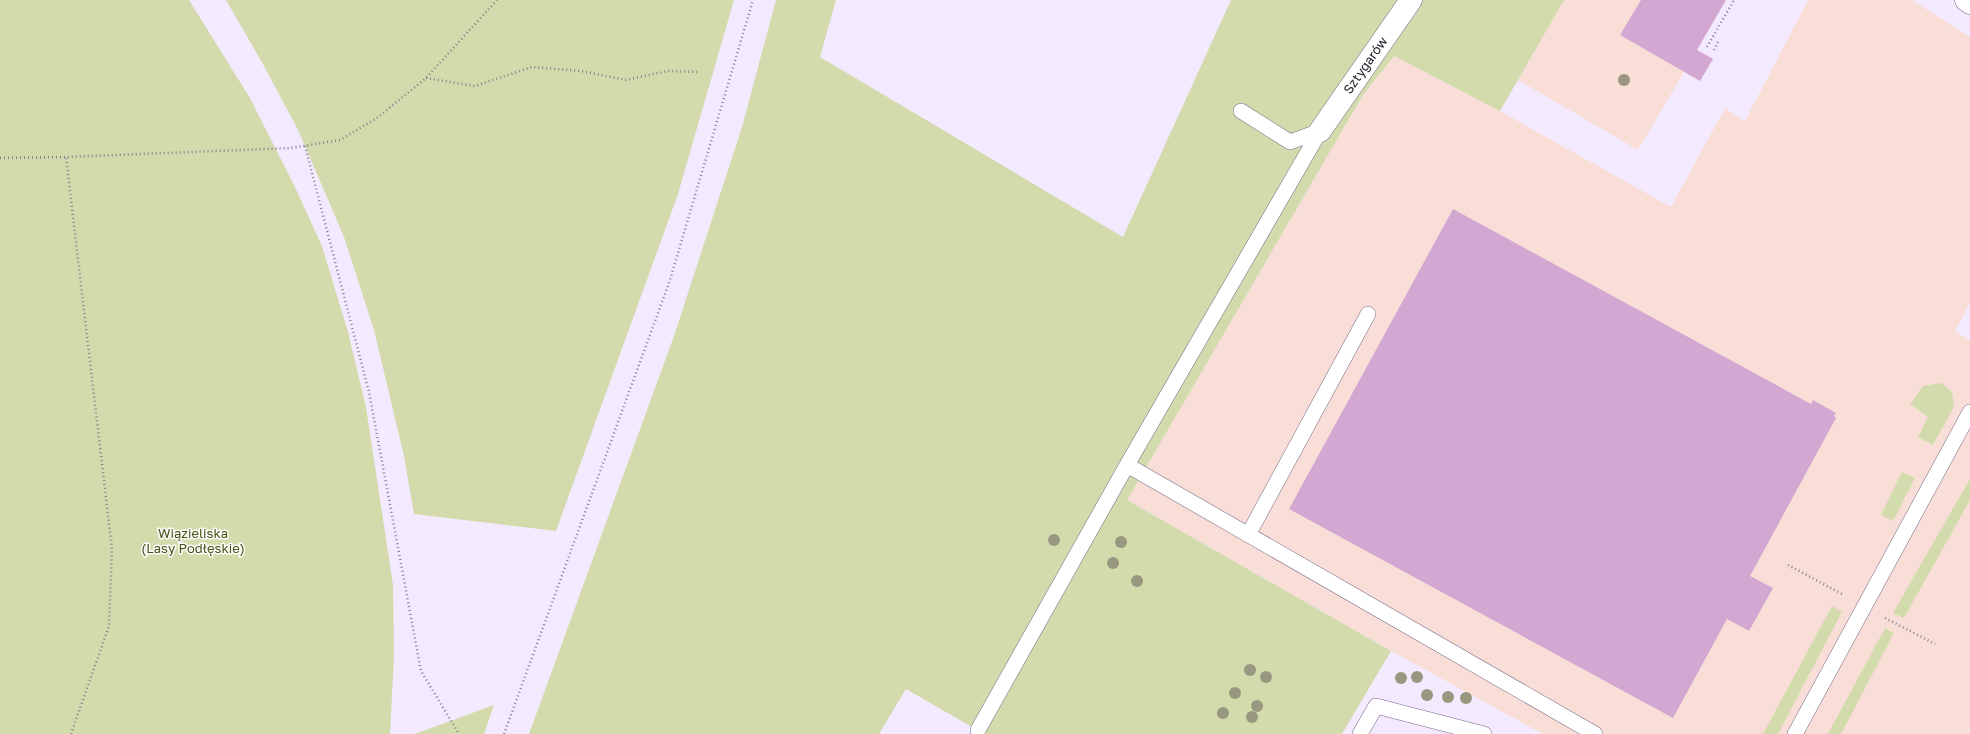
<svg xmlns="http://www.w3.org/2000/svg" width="1970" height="734" font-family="'Golos Text',sans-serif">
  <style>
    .commercial { fill: #f8ded7 }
    .green { fill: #d3dbac }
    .building { fill: #d2a8d2 }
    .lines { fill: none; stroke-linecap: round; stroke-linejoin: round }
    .service-casing { stroke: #796987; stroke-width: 16 }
    .minor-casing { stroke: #796987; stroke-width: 23 }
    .path { stroke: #877f90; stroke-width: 2.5; stroke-dasharray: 1 3; stroke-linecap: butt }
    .service { stroke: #fff; stroke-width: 15 }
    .minor { stroke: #fff; stroke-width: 22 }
    .tree { fill: #98977f }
    .labels { text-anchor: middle; stroke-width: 3; stroke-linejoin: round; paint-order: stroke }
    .street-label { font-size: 13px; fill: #27212d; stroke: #fcfcfc }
    .park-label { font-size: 13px; fill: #4c5316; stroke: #fcfcfc }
  </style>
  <rect width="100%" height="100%" fill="#f4eaff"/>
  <!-- commercial -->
  <path class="commercial" d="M1564 0H1726L1697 50 1713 59 1700 81 1684 72 1638 150 1518 80Z
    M1808 0H1912L1970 37V303L1955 331 1970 340V734H1543L1391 651 1127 500 1363 95 1394 56 1500 111 1671 207 1725 108 1745 121Z"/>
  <!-- green -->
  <path class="green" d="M0 0H189L250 98 294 185 322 246 348 332 366 407 393 585 394 656 390 734H0Z
    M226 0H734L678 194 556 531 414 514 404 456 374 330 344 237 298 130 264 66Z
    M776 0H836L820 57 1123 237 1231 0H1564L1500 111 1394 56 1363 95 1127 500 1391 651 1342 734H984L906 689 879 734H529L674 336 742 127Z
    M1941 383 1952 392 1954 407 1933 445 1918 437 1928 417 1910 404 1923 386Z
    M1902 472 1915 478 1893 521 1881 515Z
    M1970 479V500L1904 618 1893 613Z
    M1832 606 1842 612 1778 734H1763Z
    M1885 628 1894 633 1841 734H1828Z
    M494 705 484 734H415Z"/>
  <!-- building -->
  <path class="building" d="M1641 0H1726L1697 50 1713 59 1700 81 1620 35Z
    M1453 209 1811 404 1813 400 1836 413 1834 416 1836 418 1750 576 1773 588 1749 631 1727 619 1673 718 1289 509Z"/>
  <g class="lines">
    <!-- service casing -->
    <g class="service-casing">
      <path id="service" d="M1241 111 1290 142 1320 131
        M1127 465 1595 734
        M1248 535 1368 314
        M978 730 1127 465 1320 131
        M1360 734 1376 706 1484 734
        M1795 734 1970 412"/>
    </g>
    <!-- minor casing -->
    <g class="minor-casing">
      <path id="minor" d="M1966 0 1970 3
        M1320 131 1411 0"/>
    </g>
    <!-- path -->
    <path class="path" d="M1707 47 1734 0
      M1714 50 1719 40
      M426 78 475 86 532 67 581 71 626 80 668 71 699 72
      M305 146 369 392 421 671 459 734
      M0 158 66 157
      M1788 565 1842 594
      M1885 618 1935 644
      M71 734 109 626 112 549 66 157 291 148 340 140 377 118 426 78 497 0
      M504 734 670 280 753 0"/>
    <!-- service -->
    <use href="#service" class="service"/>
    <!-- minor -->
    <use href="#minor" class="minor"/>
  </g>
  <!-- trees -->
  <g class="tree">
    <circle cx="1624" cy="80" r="6"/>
    <circle cx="1054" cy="540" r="6"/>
    <circle cx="1121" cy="542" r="6"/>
    <circle cx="1113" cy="563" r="6"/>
    <circle cx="1137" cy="581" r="6"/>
    <circle cx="1250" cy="670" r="6"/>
    <circle cx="1266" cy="677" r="6"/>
    <circle cx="1417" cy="677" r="6"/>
    <circle cx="1401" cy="678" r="6"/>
    <circle cx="1235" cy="693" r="6"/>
    <circle cx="1427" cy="695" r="6"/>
    <circle cx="1448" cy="697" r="6"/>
    <circle cx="1466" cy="698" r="6"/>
    <circle cx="1257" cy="706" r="6"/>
    <circle cx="1223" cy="713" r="6"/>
    <circle cx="1252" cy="717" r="6"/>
  </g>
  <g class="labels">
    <!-- street labels -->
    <g class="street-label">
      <text transform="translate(1365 65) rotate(-55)" y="5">Sztygarów</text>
    </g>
    <!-- park labels -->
    <g class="park-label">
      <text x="193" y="538">Wiązieliska<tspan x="193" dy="15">(Lasy Podłęskie)</tspan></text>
    </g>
  </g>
</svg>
